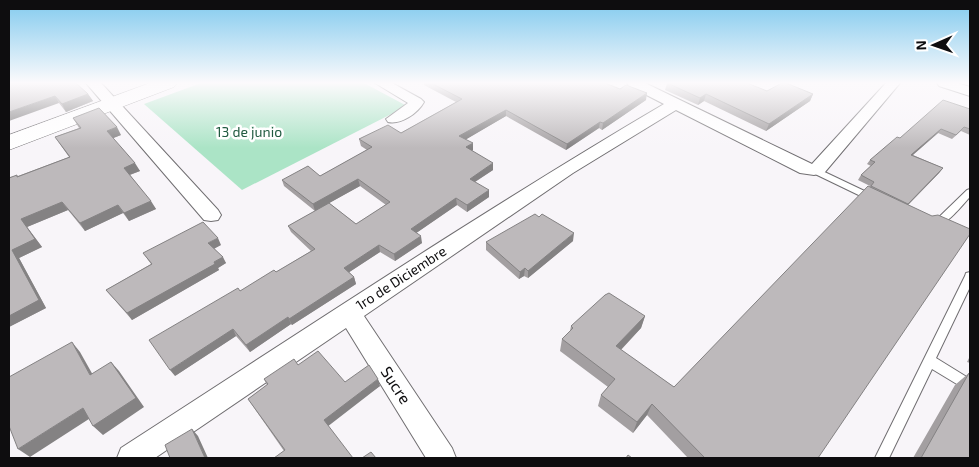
<svg xmlns="http://www.w3.org/2000/svg" width="979" height="467" font-family="'Exo 2',sans-serif">
  <style>
    .green { fill: #abe4c6 }
    .lines { fill: none; stroke-linecap: round; stroke-linejoin: round }
    .lane-casing { stroke: #706e71; stroke-width: 2 }
    .street-casing { stroke: #706e71; stroke-width: 2 }
    .secondary-casing { stroke: #706e71; stroke-width: 1 }
    .lane { fill: #fff; fill-rule: evenodd }
    .street { fill: #fff; fill-rule: evenodd }
    .secondary { fill: #fff; fill-rule: evenodd }
    .wall { fill: #a39fa1; fill-rule: evenodd }
    .shaded-wall { fill: #848283 }
    .building { fill: #bdb9bb; stroke: #848283 }
    .labels { text-anchor: middle; stroke-width: 5; stroke-linejoin: round; paint-order: stroke }
    .park-label { font-size: 14px; fill: #215b41; stroke: #fff }
    .street-label { font-size: 14px; fill: #0e0d0f; stroke: #fff }
    .near-street-label { font-size: 16px; fill: #0e0d0f; stroke: #fff }
  </style>
  <rect width="100%" height="100%" fill="#f8f5f9"/>
  <!-- green -->
  <path class="green" d="M201 83H364L407 106 242 190 144 104Z"/>
  <g class="lines">
    <!-- lane casing -->
    <g class="lane-casing">
      <path id="lane" d="M814 167 875 196 877 198 875 200H869L811 172 810 170Z
        M970 189V197C960 207 945 229 930 226L928 224 930 222 936 220 967 190Z
        M970 272V287L936 358 970 379V392L932 369 889 458H875L965 276 966 273Z"/>
    </g>
    <!-- street casing -->
    <g class="street-casing">
      <path id="street" d="M86 83H101L218 210 221 215 218 220 211 221 204 220Z
        M375 83H392L421 99 424 102C418 113 401 125 388 122L386 119 408 103Z
        M627 83H645L812 164 886 83H900L825 172 814 175 800 173 676 110 573 173 364 316 452 448 456 458H426L346 328 155 458H117L121 448C301 332 479 213 664 104L629 86Z
        M937 83H957L970 87V96L939 86Z"/>
    </g>
    <!-- secondary casing -->
    <g class="secondary-casing">
      <path id="secondary" d="M150 83H177L174 87 9 150V135Z"/>
    </g>
    <!-- lane -->
    <use href="#lane" class="lane"/>
    <!-- street -->
    <use href="#street" class="street"/>
    <!-- secondary -->
    <use href="#secondary" class="secondary"/>
  </g>
  <!-- wall -->
  <path class="wall" d="M9 83 88 94 93 101 66 112 59 103Z
    M424 83H605L646 100 602 130 599 128 566 150 506 116 466 139 473 150 472 151 493 170 475 182 489 197 467 212 457 205 416 233 422 243 395 261 380 252 349 272 354 277 356 284 292 325 291 324 250 352 236 336 175 376 240 291 276 272 311 251 291 232 288 226 315 211 284 186 282 180 320 176 367 150 361 146 359 139 401 133 456 102 424 85ZM360 186 386 205 356 224 329 203Z
    M667 83 767 91 813 94 810 101 766 131 704 101 698 105 665 90Z
    M970 109V135L961 131 952 139 938 133 913 155 943 168 939 173 908 205 818 458H688L647 415 633 433 598 406 601 395 608 387 560 351 562 339 570 331 571 326 645 316 641 328 621 350 674 387 870 187V186L858 180 861 175 871 166 867 164 870 160 900 138Z
    M73 118 121 135 113 138 140 171 130 175 156 209 129 221 123 213 85 231 68 210 27 227 42 247 19 258 46 308 9 327V176L10 177 18 176 69 157 55 137 79 128Z
    M573 241 528 278 524 276 519 279 486 250V242Z
    M221 245 214 248 226 263 218 268 219 270 132 320 106 290 151 264 143 253Z
    M970 356V363L967 362Z
    M298 365 345 382 380 386 284 451 248 399 267 385 264 379Z
    M969 373 970 458H913L955 385Z"/>
  <!-- shaded-wall -->
  <path class="shaded-wall" d="M647 93 646 100 602 130 603 123Z
    M88 94 93 101 66 112 62 104Z
    M706 94 704 101 698 105 700 98Z
    M813 94 810 101 766 131 769 124Z
    M55 96 59 103 9 121V112Z
    M506 110V116L460 143 459 136Z
    M600 122 599 128 566 150 567 144Z
    M117 127 121 135 111 139 107 131Z
    M941 129 938 133 908 159 911 155Z
    M473 143V150L466 154V147Z
    M135 163 140 171 129 175 124 168Z
    M493 163V170L470 185V179Z
    M943 168 939 173 905 208 908 204Z
    M358 179 360 186 315 211 313 204Z
    M489 190V197L467 212V205Z
    M456 198 457 205 412 236 411 229Z
    M151 201 156 209 129 221 124 213Z
    M62 202 68 210 27 227 42 247 19 258 46 308 9 327 12 250 21 219Z
    M118 205 123 213 85 231 80 223Z
    M574 233 573 241 528 278V271Z
    M421 236 422 243 395 261 394 254Z
    M218 238 221 245 212 250 208 243Z
    M379 245 380 252 345 275 344 268Z
    M223 257 226 263 218 268 219 270 132 320 127 313Z
    M525 268 524 276 519 279 520 272Z
    M354 277 356 284 292 325 289 319Z
    M645 316 641 328 613 358 616 346Z
    M288 317 291 324 250 352 246 345Z
    M233 329 236 336 175 376 170 370Z
    M72 342 80 352 98 384 90 375Z
    M111 362 119 371 144 407 103 435 93 426Z
    M378 379 380 386 327 427 324 420Z
    M652 404 647 415 633 433 637 422Z
    M83 408 92 417 30 457 18 449Z
    M192 429 198 436 208 458H205Z"/>
  <!-- building -->
  <path class="building" d="M9 83H76L88 94 62 104 55 96 9 112Z
    M431 83H605L620 89 626 85 647 93 603 123 600 122 567 144 506 110 459 136 473 143 466 147 493 163 470 179 489 190 467 205 456 198 411 229 421 236 394 254 379 245 344 268 354 277 289 319 288 317 246 345 233 329 170 370 149 340 238 288 240 291 274 270 276 272 315 249 288 226 329 203 356 224 390 202 358 179 313 204 282 180 308 166 320 176 372 147 359 139 388 125 401 133 462 99Z
    M667 83H747L767 91 782 83H786L813 94 769 124 706 94 700 98Z
    M943 100 970 109V129L964 127 956 135 941 129 911 155 943 168 908 204 871 186 874 182 861 175 875 162 870 160 897 137 900 138Z
    M99 108 117 127 107 131 135 163 124 168 151 201 124 213 118 205 80 223 62 202 21 219 35 239 12 250 39 300 9 316V178L17 175V177L70 157 55 137 81 128 73 118Z
    M868 186 932 216 938 215 970 229V234L818 458H705L652 404 637 422 601 395 615 379 562 339 573 328 571 326 605 295 609 293 645 316 616 346 674 387Z
    M535 214 539 217 542 214 574 233 528 271 525 268 520 272 486 242Z
    M203 222 218 238 208 243 223 257 214 262 215 264 127 313 106 290 152 264 143 253Z
    M72 342 90 375 111 362 136 398 93 426 83 408 18 449 9 426V377Z
    M318 351 345 382 369 365 378 379 324 420 353 458H274L285 450 248 399 268 384 264 379 294 359 298 365Z
    M969 373 970 374V458H921Z
    M192 429 205 458H170L165 445Z
    M371 452 376 458H362Z
    M628 455 632 458H626Z"/>
  <!-- sky -->
  <linearGradient id="sky" x2="0" y2="1"><stop stop-color="#81caee"/><stop offset="0.56" stop-color="#fcfafc"/><stop offset="1" stop-color="#fcfafc" stop-opacity="0"/></linearGradient>
  <rect width="979" height="148" fill="url(#sky)"/>
  <g class="labels">
    <!-- park labels -->
    <g class="park-label">
      <text x="249" y="137">13 de junio</text>
    </g>
    <!-- street labels -->
    <g class="street-label">
      <text transform="translate(401 278) rotate(-33)" y="5">1ro de Diciembre</text>
    </g>
    <!-- near-street labels -->
    <g class="near-street-label">
      <text transform="translate(396 385) rotate(57)" y="6">Sucre</text>
    </g>
  </g>
  <!-- border -->
  <rect width="979" height="467" fill="none" stroke="#0e0d0f" stroke-width="20"/>
  <!-- north arrow -->
  <g transform="translate(934 45) rotate(268)" stroke="#ffffff" stroke-width="4" paint-order="stroke">
  <path d="M0-4L9 19L0 12L-9 19Z" fill="#0e0d0f"/>
  <text y="-8" font-size="14" font-weight="bold" text-anchor="middle" fill="#0e0d0f">N</text>
  </g>
</svg>
